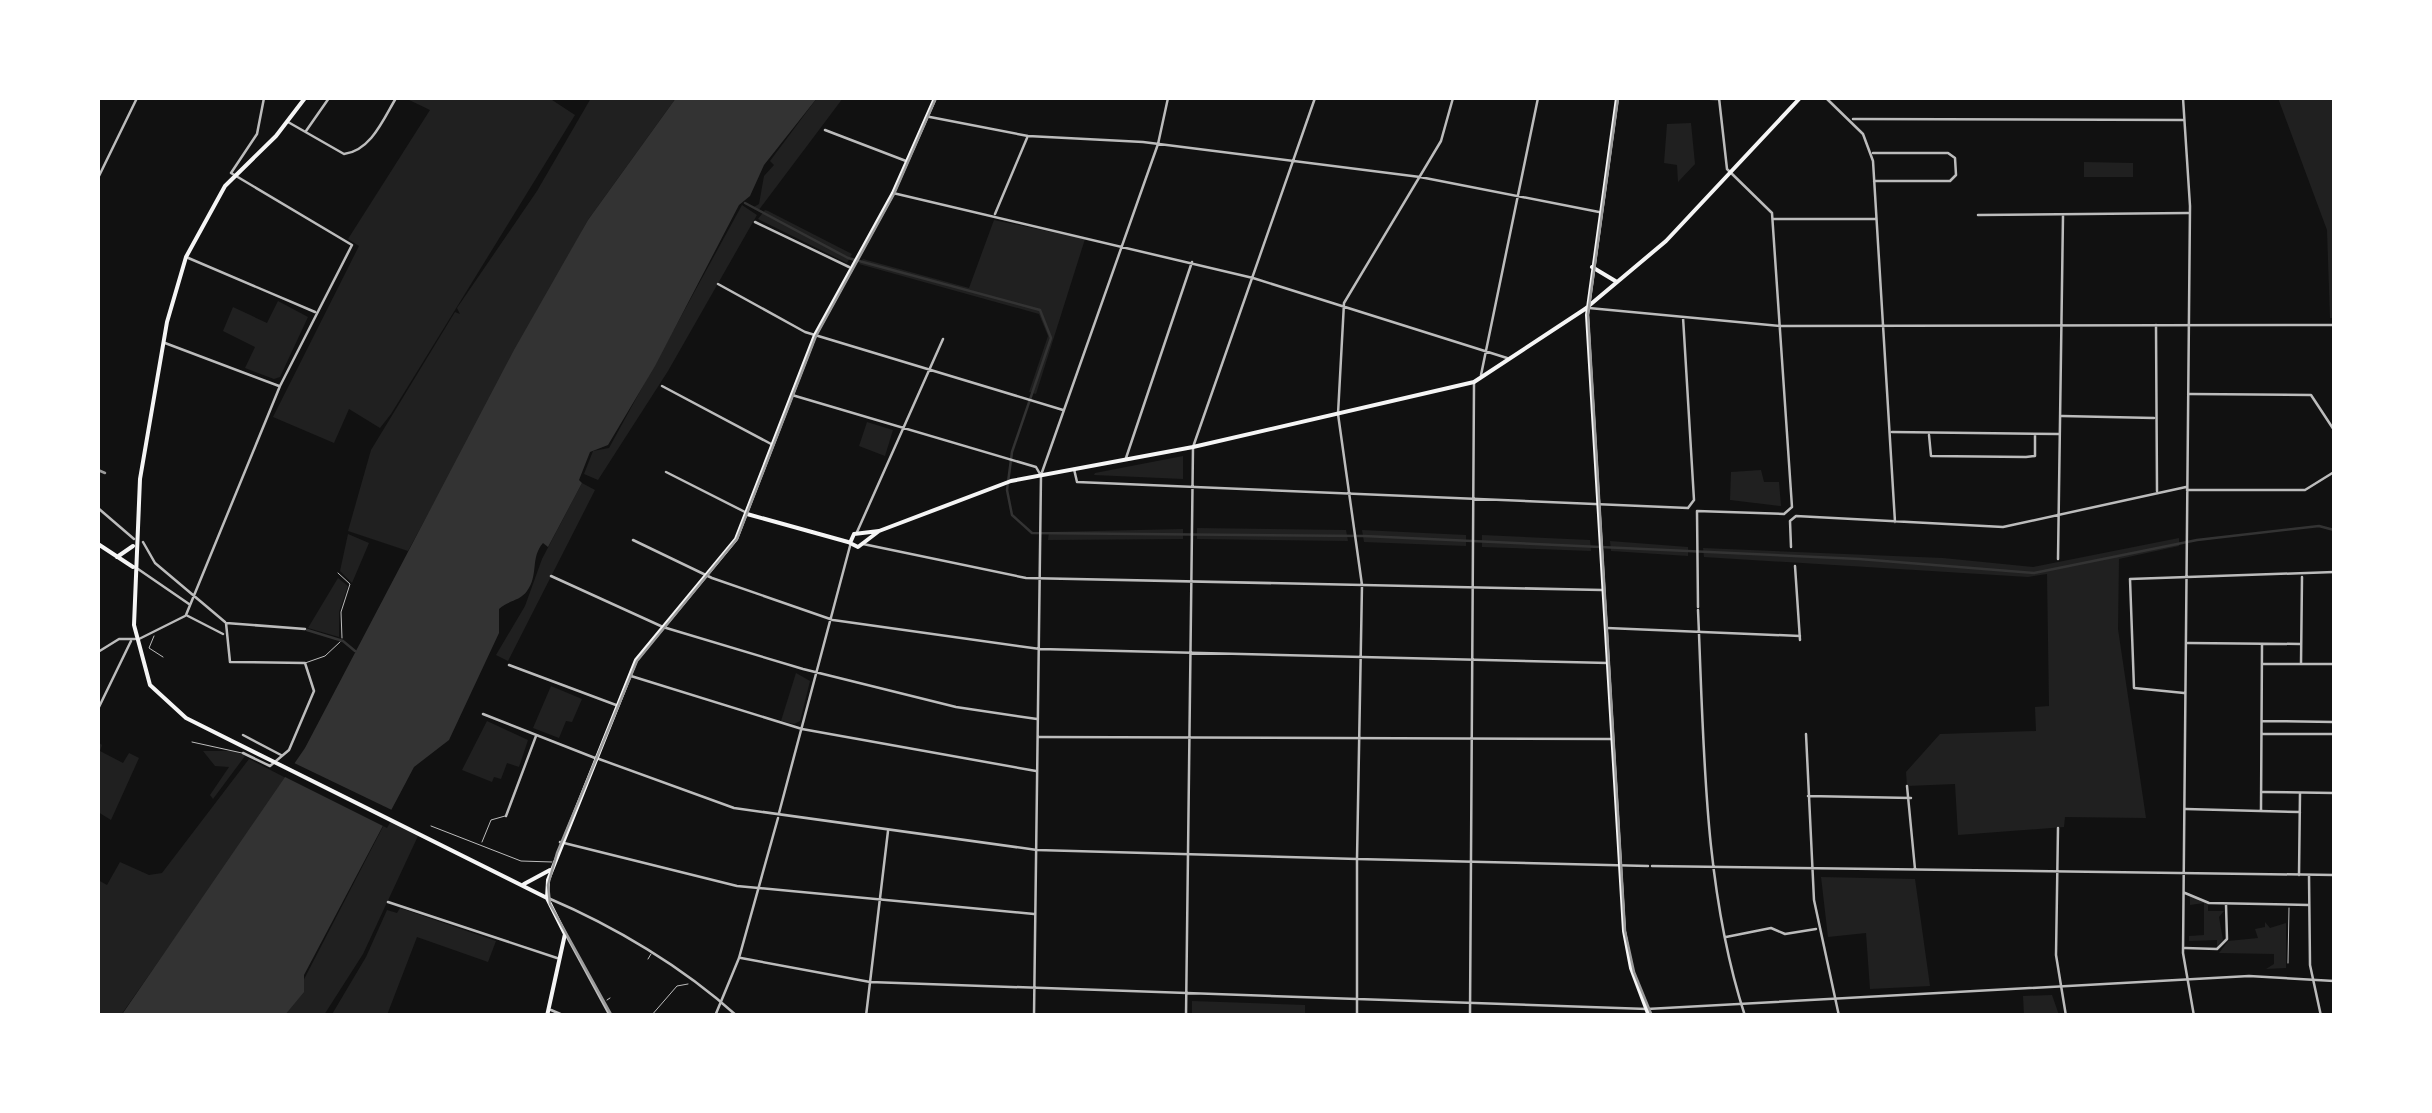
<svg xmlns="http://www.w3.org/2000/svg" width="2432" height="1113" font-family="Helvetica,sans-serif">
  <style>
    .green { fill: #202020 }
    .water { fill: #333 }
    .pier { fill: #111 }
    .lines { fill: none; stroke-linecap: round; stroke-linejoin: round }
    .stream { stroke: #333; stroke-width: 2.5 }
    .service { stroke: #bcbcbc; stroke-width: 1 }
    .pedestrian { stroke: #bcbcbc; stroke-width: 1 }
    .minor { stroke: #bcbcbc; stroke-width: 2.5 }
    .tertiary { stroke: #bcbcbc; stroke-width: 2.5 }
    .secondary { stroke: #f5f5f5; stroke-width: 4 }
    .tram { stroke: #9a9a9a; stroke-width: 2.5 }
    .rail { stroke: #9a9a9a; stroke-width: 2.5 }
  </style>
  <rect width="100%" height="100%" fill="#111"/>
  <!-- green -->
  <path class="green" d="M405 98H549L575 115 391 414 380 428 349 409 334 443 273 417 359 246 348 239 430 110Z
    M591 98H676L588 220 408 551 348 531 371 450 455 312 460 314 457 308 537 191Z
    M817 98H843L758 211 754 207 759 204 764 176 774 165 770 161Z
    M2278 98H2334V318H2330L2327 230Z
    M1691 123 1695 164 1678 182 1677 165 1664 163 1667 124Z
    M2084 162 2133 163V177H2084Z
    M742 205 757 215 668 371 598 480 584 474 593 451 609 448Z
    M765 210 768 211 852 254 847 263 758 219Z
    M994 220 1085 239 1036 394 1029 392 1048 336 1039 314 859 264 863 259 969 288Z
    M278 301 308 317 280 377 274 379 245 368 255 347 223 331 233 307 267 323Z
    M867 422 893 430 885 456 859 446Z
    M1183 456V479L1094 475 1095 473Z
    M1761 470 1764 482H1779L1781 506 1730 500 1731 472Z
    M582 483 595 490 508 661 496 655 525 606 542 559Z
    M1197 528 1346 530 1348 541 1197 539Z
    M1183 529V539L1048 540 1049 532Z
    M1362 530 1466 535V546L1364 542Z
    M348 534 369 543 352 583 340 571Z
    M1482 535 1590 540 1591 551 1482 547Z
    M2179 538V546L2119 559 2118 629 2146 818 2065 817 2064 827 1958 835 1955 784 1907 786 1906 772 1940 734 2036 731 2035 707 2049 706 2047 574 2028 577 1704 557 1703 548 1943 558 2033 567Z
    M1610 541 1688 547V556L1611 551Z
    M338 578 348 586 339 612V637L308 628Z
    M796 673 810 681 800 721 794 724 781 721Z
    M551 686 582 699 572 722 566 721 559 738 533 728Z
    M487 721 528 740 519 767 507 763 501 779 494 777 492 782 462 770Z
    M98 742 102 745 100 751 123 763 129 753 139 758 111 820 98 812Z
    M203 751H235L245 756 213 799 210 795 229 767 215 766Z
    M249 759 286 778 274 797 121 1015H98V880L107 885 120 862 149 875 162 873Z
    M387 819 418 836 363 954 324 1015 285 1016Z
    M1821 877 1915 879 1930 986 1870 989 1866 933 1828 937Z
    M2190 894 2208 904V911H2224L2219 917 2223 940 2217 946V940L2189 941V936L2204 935V903L2190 905Z
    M400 908 496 941 488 962 417 937 387 1015 331 1016 366 957 387 910 397 913Z
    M2265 922 2270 928 2286 923V968L2266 969 2274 964V954L2219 953 2228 941 2258 938 2255 929 2265 927Z
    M2052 995 2059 1015H2024L2023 996Z
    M1192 1001 1305 1005V1015H1192Z"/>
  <!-- water -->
  <path class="water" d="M676 98H817L764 165 750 196 739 205 655 366 608 445 590 452 579 480 582 483 548 547 543 543C530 558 539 575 527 591 520 601 509 600 499 609V633L449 740 414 767 304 975V992L285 1015 121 1016 305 748 514 350 588 220Z"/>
  <!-- pier -->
  <path class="pier" d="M290 761 396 812 387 828 281 775Z"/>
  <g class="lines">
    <!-- stream -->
    <path class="stream" d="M745 203 848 258 1040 310 1051 338 1012 452 1007 490 1012 515 1032 533 1364 536 1859 559 2034 573 2197 540 2319 526 2334 530
      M307 630 343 641 355 651"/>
    <!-- service -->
    <path class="service" d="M338 573 350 584 341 612 342 638
      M154 636 149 648 163 657
      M305 663 325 656 340 642
      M192 742 242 753
      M431 826 521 861 552 862
      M482 842 491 820 505 816
      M2288 963 2289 908"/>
    <!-- pedestrian -->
    <path class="pedestrian" d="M648 959 651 954
      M607 1000 610 998
      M651 1016 677 986 688 984"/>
    <!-- minor -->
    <path class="minor" d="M1453 98 1441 141 1344 303 1338 414 1362 585 1357 859 1648 866
      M1677 98 1719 99
      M1826 98 1863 134 1873 161 1895 522
      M2183 98 2190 206 2183 953 2194 1016
      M930 117 1028 136 1143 142 1420 177 1599 212
      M1853 119 2184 120
      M288 122 344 154C371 151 384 118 396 98
      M825 130 906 161
      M306 131 329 98
      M1873 153H1948L1955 158 1956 175 1950 181H1874
      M98 178 137 98
      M893 193 1253 278 1507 358
      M995 214 1027 138
      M1978 215 2188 213
      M1773 219H1875
      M755 222 849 267
      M186 257 315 312
      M718 284 805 332 1063 410
      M1589 308 1781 326 2334 325
      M2156 325 2157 491
      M165 343 279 386
      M1481 375 1538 98
      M662 386 773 445
      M2190 394 2311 395 2334 430
      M792 395 1036 467 1040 474
      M2062 416 2154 418
      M1892 432 2059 434
      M1929 435 1931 456 2026 457 2035 456V435
      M1126 458 1192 262
      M1074 469 1077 482 1688 508 1694 500 1683 317
      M666 472 745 512
      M2187 490H2305L2334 472
      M98 508 134 539
      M857 532 943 339
      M633 540 712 578 833 620 1040 649 1608 663
      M143 542 155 563 225 622
      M863 544 1026 578 1602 590
      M1791 547 1790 521 1796 516 2003 527 2186 487
      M2058 559 2063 216
      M1795 566 1800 640
      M138 569 189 604
      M551 576 663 627 803 669 956 707 1037 719
      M1698 607 1697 511 1784 514 1792 507 1772 213 1727 169 1719 98
      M1698 610C1704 743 1703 887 1745 1016
      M186 615 280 386 352 245 231 173 257 134 264 98
      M186 615 223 634
      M1607 628 1800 636
      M139 639 185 616
      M2188 643 2301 644
      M2262 664H2334
      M2301 664 2302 577
      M509 665 616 705
      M631 676 802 729 1036 771
      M2184 693 2134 688 2130 579 2334 572
      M98 709 131 641
      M483 714 595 758
      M2262 721 2334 722
      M1806 734 1814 900 1839 1016
      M2263 734H2334
      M243 735 281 755
      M1039 737 1611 739
      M243 753 270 766 289 750 314 691 305 663 230 662 226 623 305 629
      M1907 786 1915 869
      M2263 792 2334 793
      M1808 796 1911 798
      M2186 809 2300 812
      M2261 811 2262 644
      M779 813 850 546
      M506 816 536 736
      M2058 828 2056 955 2066 1016
      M560 842 737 886 1034 914
      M1652 866 2334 875
      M2299 875 2300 793
      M2309 875 2310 965 2321 1016
      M2185 893 2209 903 2309 905
      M388 902 557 958
      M566 935 610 1016
      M1726 937 1771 928 1785 934 1816 929
      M2185 948 2217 949 2227 939 2226 904
      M741 958 870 982 1357 999V1016
      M551 1010 565 1016
      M866 1016 888 831
      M1034 1016 1041 475 1158 144 1168 98
      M1186 1016 1193 447 1315 98
      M1470 1016 1474 383"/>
    <!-- tertiary -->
    <path class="tertiary" d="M98 652 119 639H135
      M599 759 734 808 1037 850 1357 859V999L1647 1009 2249 976 2334 981
      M548 898C614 926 683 967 737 1016
      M715 1016 739 958 778 818"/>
    <!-- secondary -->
    <path class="secondary" d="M305 98 276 136 225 186 186 257 167 322 140 479 134 625 150 685 186 718 547 898
      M1617 98 1587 315 1624 931 1631 968 1649 1016
      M1592 267 1617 282
      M747 514 848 542
      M879 531 854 534 850 543 858 547 879 531 1011 481 1193 447 1474 382 1585 309 1666 241 1800 98
      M98 544 133 567
      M117 557 133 546
      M524 884 550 870
      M547 1016 565 934 547 898 548 880 636 660 736 539 815 335 893 193 935 98"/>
    <!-- tram -->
    <path class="tram" d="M1618 98 1588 314 1625 931 1634 972 1652 1016
      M612 1016 550 904 548 885 557 853 637 661 737 539 816 336 894 194 936 98"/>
    <!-- rail -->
    <path class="rail" d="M98 470 105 473"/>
  </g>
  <!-- border -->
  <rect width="2432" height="1113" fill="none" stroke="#ffffff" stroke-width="200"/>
</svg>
